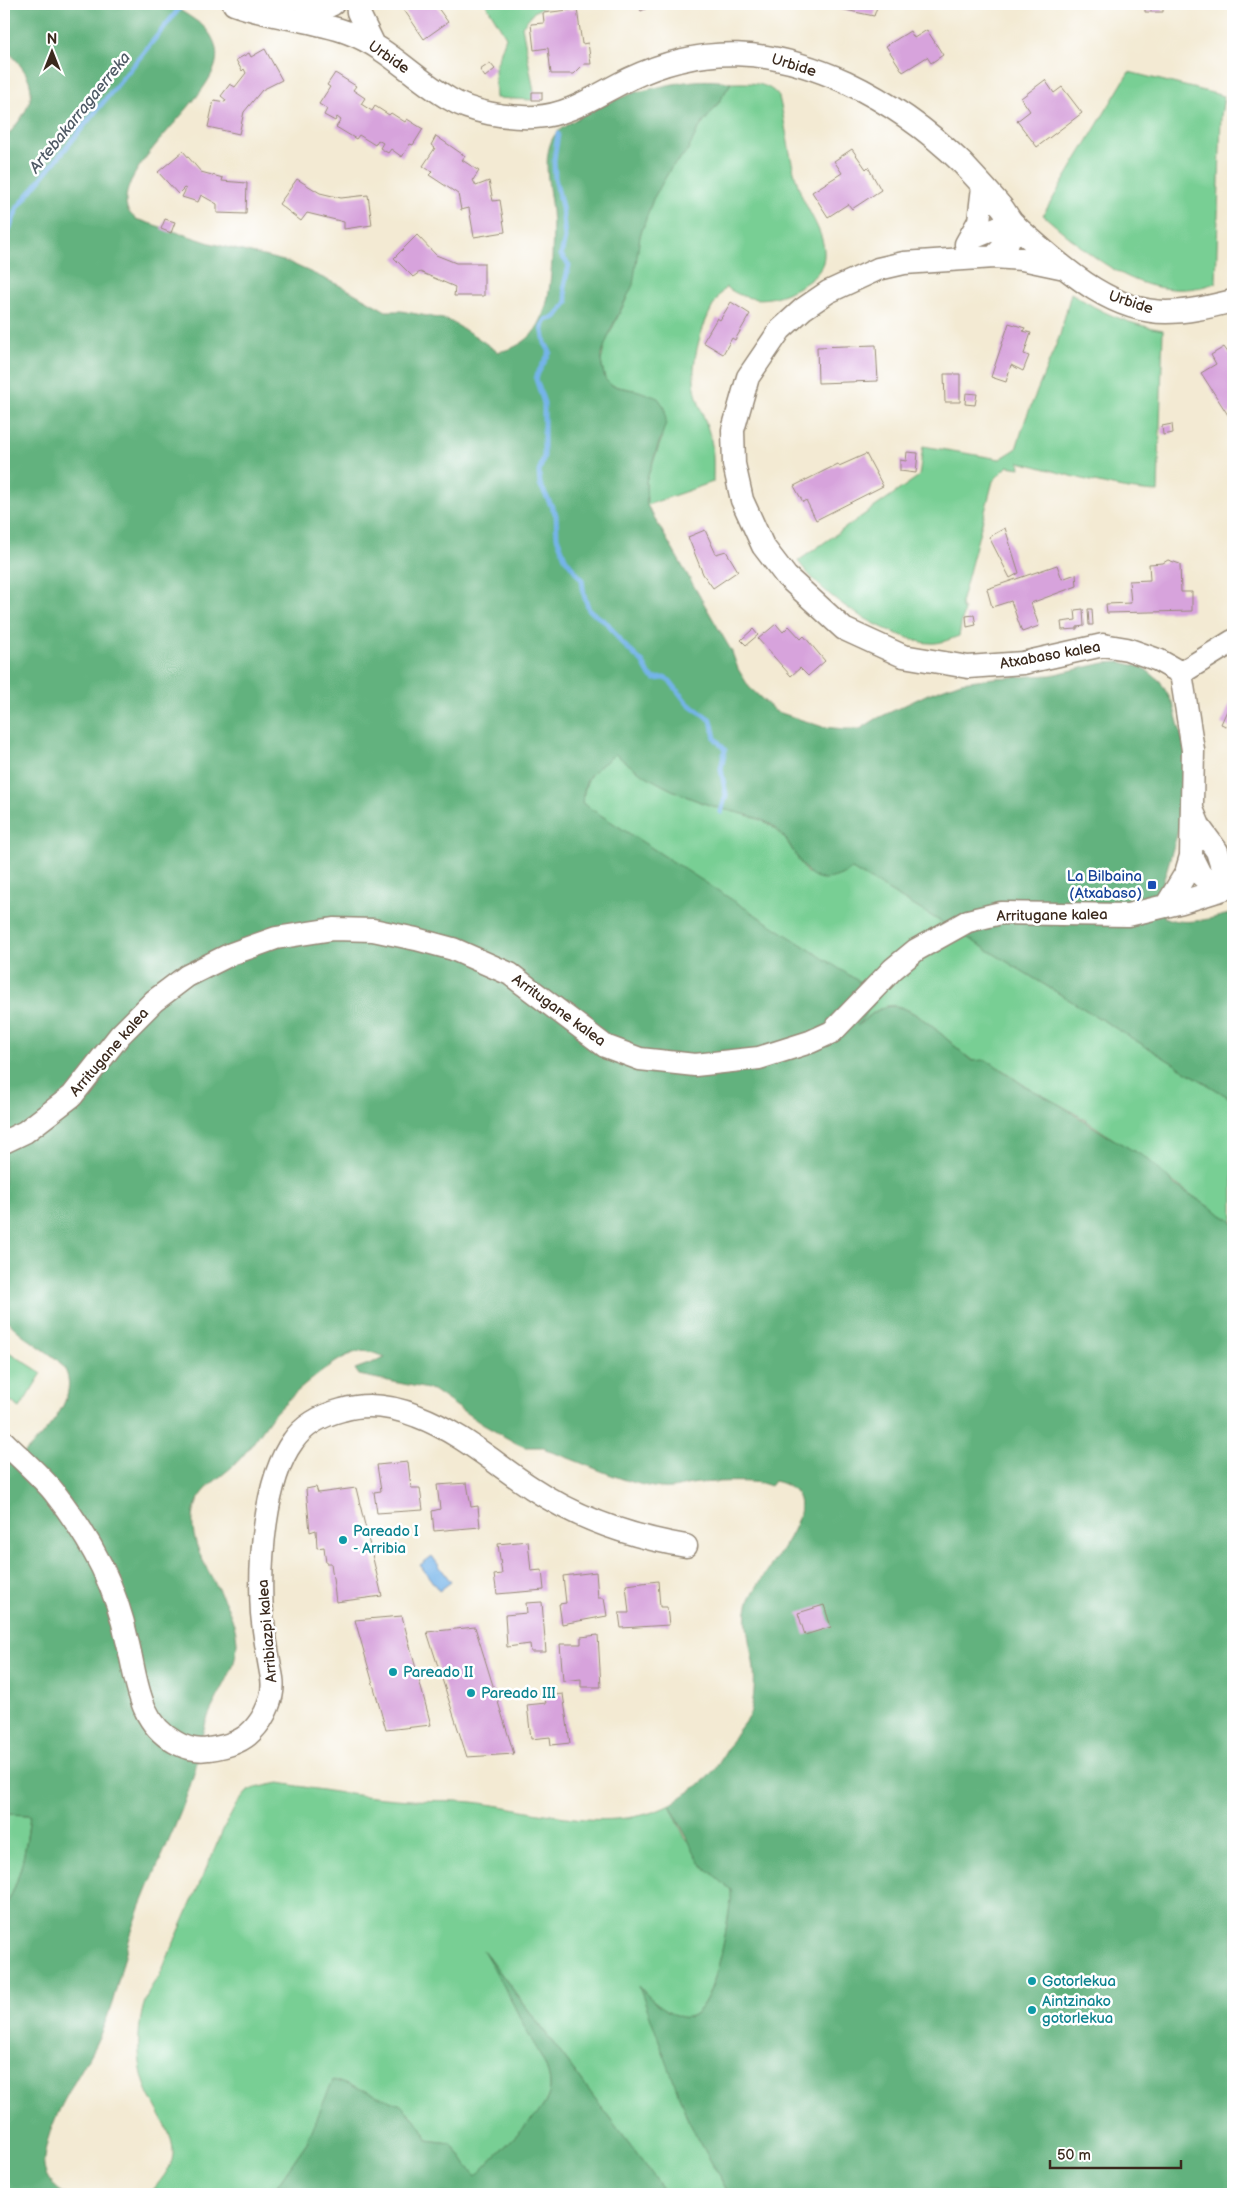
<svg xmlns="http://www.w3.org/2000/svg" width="1237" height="2198" font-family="'Balsamiq Sans',sans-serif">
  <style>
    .green { fill: #78cf94; stroke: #5a7c59 }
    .forest { fill: #62b27e; stroke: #4e6e4e }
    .water { fill: #75b4e9; stroke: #586f84 }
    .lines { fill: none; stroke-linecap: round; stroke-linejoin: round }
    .stream { stroke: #75b4e9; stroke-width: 5 }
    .building { fill: #d7a3dc }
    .minor-casing { stroke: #978a78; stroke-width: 25 }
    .minor { stroke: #fff; stroke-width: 22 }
    .transit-dot { fill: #1a4fb4; stroke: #fff; stroke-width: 2 }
    .culture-dot { fill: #0f9aa8; stroke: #fff; stroke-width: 2 }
    .labels { text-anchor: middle; stroke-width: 5; stroke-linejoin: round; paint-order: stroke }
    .street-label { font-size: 15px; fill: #3b2a1e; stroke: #fff }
    .transit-label { font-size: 15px; fill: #164399; stroke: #fff; text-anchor: end }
    .culture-label { font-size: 15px; fill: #0d838f; stroke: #fff; text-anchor: start }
    .water-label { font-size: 16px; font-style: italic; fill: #4f5a65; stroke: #fff }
  </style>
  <rect width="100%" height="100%" fill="#fff"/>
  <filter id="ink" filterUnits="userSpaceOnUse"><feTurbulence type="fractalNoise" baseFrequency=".02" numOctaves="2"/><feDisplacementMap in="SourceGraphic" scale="10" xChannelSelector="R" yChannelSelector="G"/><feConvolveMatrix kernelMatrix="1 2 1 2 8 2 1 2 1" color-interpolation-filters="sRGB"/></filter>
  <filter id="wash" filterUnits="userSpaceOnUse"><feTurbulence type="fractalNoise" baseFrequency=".0096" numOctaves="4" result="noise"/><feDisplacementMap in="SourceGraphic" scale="20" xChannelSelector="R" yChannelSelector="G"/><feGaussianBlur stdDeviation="1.12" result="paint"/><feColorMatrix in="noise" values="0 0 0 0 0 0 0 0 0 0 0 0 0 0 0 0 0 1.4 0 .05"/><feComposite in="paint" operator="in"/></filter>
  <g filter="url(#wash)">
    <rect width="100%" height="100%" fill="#f3ead3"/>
    <!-- green -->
    <path class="green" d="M486 4H551L535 11 522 26 534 92 532 100 496 98 495 69 506 37Z
      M1129 72 1224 96 1221 116 1216 283C1145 307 1093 257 1043 215Z
      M731 83C748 83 768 81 779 97 787 129 789 162 801 194 809 214 829 239 823 262 819 278 801 286 787 293 764 302 746 301 726 287 706 309 689 359 695 388 698 406 707 422 711 440 714 453 713 469 713 482L647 505 646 481 662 438 638 391 618 387 611 385 605 379 601 362 605 343 627 298 640 236 653 199 671 168 688 150 697 131 717 105Z
      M1071 293C1102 313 1127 324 1163 330L1158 492C1111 490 1065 473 1019 462L1020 468 1008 466 993 481 961 603 962 609H964L959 636C950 639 940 644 930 643 920 643 909 638 900 635 861 620 823 595 798 561L919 476 923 446 1000 459 1016 449 1026 418 1060 335Z
      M615 753C644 778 678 795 715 807 733 812 754 815 770 825 787 835 795 857 807 873L842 875 852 869 955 930 1233 1100V1222C1178 1189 1130 1148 1076 1114 1060 1104 1042 1096 1026 1086 1008 1076 995 1059 973 1061 953 1047 912 1000 887 1006 875 1009 865 1020 855 1027L879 995 582 803C588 768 592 775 615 753Z
      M4 1349 42 1373 20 1408 4 1397Z
      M279 1783C323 1790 367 1798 411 1800 431 1801 452 1800 472 1802 536 1809 608 1836 670 1805L685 1838 731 1890C734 1901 728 1913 727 1924 724 1945 712 2011 688 2017 681 2019 673 2014 667 2010 656 2004 648 1998 641 1988L688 2120 729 2194H667L487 1955C500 1979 513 2003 525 2027 534 2045 551 2067 550 2088 549 2098 544 2105 539 2112L476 2176 467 2166 451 2143 427 2140C416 2117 406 2107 382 2098L317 2121 307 2142 271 2194H150C158 2183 172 2169 173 2155 175 2134 153 2106 146 2087 134 2059 136 1999 159 1977L223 1830 236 1805 247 1792 255 1788Z
      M4 1814 30 1815C26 1848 21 1880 4 1909Z"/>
    <!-- forest -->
    <path class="forest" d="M4 4C37 4 69 4 102 4 123 4 146 1 166 4 174 5 195 20 202 25 213 35 220 50 215 66 202 106 122 164 126 204 127 211 131 215 136 219L210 243 288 262 345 288 386 311H401L448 320 475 336 498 352C546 343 549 301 552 260 552 244 554 227 552 211 550 188 541 157 554 136 564 121 620 97 637 92 668 85 699 76 731 83L717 105 697 131 688 150 671 168 653 199 640 236 633 285 612 327 601 355V362L605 379 611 385 618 387 639 391 658 398 665 408 666 423 646 481 647 505 732 652 738 669 749 687 775 711 823 727 845 729H860L876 719 928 694 961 682 994 678 1051 675 1104 663 1121 662 1144 668 1160 681 1173 704 1185 750 1181 821 1159 896 1164 917C1184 927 1213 918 1233 913V1100L955 930 852 869C799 902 803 845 770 824 754 815 733 812 715 807 678 795 644 778 615 754 592 775 587 768 582 803L880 995 857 1026C866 1019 875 1010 886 1007 911 999 953 1047 972 1061L983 1060 992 1063 1023 1085 1060 1105 1106 1135 1148 1159 1175 1185 1233 1222V2194H729L688 2120 639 1986C648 1997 656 2003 668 2011 674 2014 682 2019 689 2017 717 2007 726 1926 731 1901V1890L700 1863 670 1805C682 1796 696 1788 707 1778 719 1766 726 1751 734 1737 739 1728 748 1720 751 1711 754 1698 755 1682 754 1669 752 1651 743 1622 748 1605 755 1575 842 1496 774 1481L770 1486C760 1479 704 1482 691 1484 684 1485 678 1488 672 1488 636 1491 581 1460 545 1450L546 1448 544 1447H525L516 1443 482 1424 433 1390 359 1375 355 1369 385 1358C376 1353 367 1350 357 1352 336 1356 287 1399 273 1415 262 1430 252 1446 240 1459 224 1477 200 1486 194 1511 184 1555 235 1597 237 1642 238 1670 215 1696 206 1722 201 1737 199 1754 195 1770 180 1824 152 1872 134 1925 122 1959 117 1997 102 2030 84 2073 50 2111 44 2158 42 2175 52 2186 65 2194H4V1909C21 1880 26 1848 30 1815L4 1814V1453L15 1462C39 1439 94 1390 55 1358 37 1344 19 1335 4 1317V140C24 115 44 95 20 65 16 58 5 51 4 43 2 31 4 16 4 4Z
      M483 1950 667 2194H271L307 2142 333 2080 364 2090 401 2105 421 2126 427 2140 451 2143 467 2166 476 2176 539 2112C544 2105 549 2098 550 2088 551 2067 534 2046 525 2028 512 2001 498 1975 483 1950Z"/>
    <!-- water -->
    <path class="water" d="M432 1556 451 1582 439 1591 420 1565Z"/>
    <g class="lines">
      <!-- stream -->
      <path class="stream" d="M558 134 554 160 555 178 562 207 565 238 561 255 569 265 564 286 567 302 556 317 546 320 542 326 545 343 550 352 538 373 536 379 544 403V456L539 472 540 484 556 515 557 537 565 558 582 580 584 595 589 610 608 624 621 642 643 663 650 676 655 679 664 678 670 681 687 703 711 720 715 738 725 750 721 769 726 795 721 812
        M4 242 18 207 183 4"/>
    </g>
    <g id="blocks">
      <!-- building -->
      <path class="building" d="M400 4H435L448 22 424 39Z
        M637 4H652L653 5 641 11Z
        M826 4H878L874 16 826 6Z
        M1145 4H1163V12H1145Z
        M577 9 582 44 588 43 591 64H584L574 74H551L548 48 534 50 531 24 544 23 543 13Z
        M927 30 943 55 931 63 927 57 903 72 886 46 910 31 914 38Z
        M265 49 282 80 262 90 244 112 239 134 208 127 214 100 225 102 226 100 221 96 230 84 235 87 246 73 244 69 242 71 236 60 249 53 251 57Z
        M490 63 495 69 485 77 480 70Z
        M335 73 356 86 353 90 365 98 361 104 372 111 375 106 389 115 391 113 405 122 407 119 423 129 413 145 410 144 402 157 391 149 388 153 380 148 383 143 378 140 375 145 359 135 356 139 336 127 341 120 337 117 335 121 324 115 327 109 319 104 330 87 327 85Z
        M1045 80 1054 93 1062 87 1082 113 1037 147 1017 121 1030 111 1021 98Z
        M532 92H542V100H532Z
        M436 136 465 156 462 160 479 171 473 180 476 186 489 181 493 201 500 200 505 232 474 237 469 208 461 210 458 194 429 175 432 172 423 166 435 148 431 145Z
        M852 149 866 169 868 167 881 190 852 209 848 204 828 217 812 192 842 173 834 161Z
        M183 151 201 172 223 178 222 181 247 183 246 214 217 213V204L201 195 198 202 182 197 186 189 184 188 178 194 158 172Z
        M297 179 320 193 341 198 368 195 372 225 344 229V222L307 213 301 221 279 204Z
        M165 219 175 222 171 233 161 229Z
        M417 235 436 255 456 263H484V296H454L455 287 420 272 413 277 394 258Z
        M731 302 750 314 735 340 732 338 723 354 703 342 717 318 720 320Z
        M1009 323 1025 328 1023 331 1031 333 1024 354 1029 356 1023 371 1011 365 1006 382 991 377Z
        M876 345 878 381 818 383 817 347Z
        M1224 347 1229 354 1233 351V411L1228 415 1201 373 1216 364 1211 355Z
        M944 374H960V402H945Z
        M966 393 977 394 975 405 965 404Z
        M1172 424 1173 433 1163 435 1162 426Z
        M907 452 918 453 916 473 900 471V460L906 461Z
        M866 454 883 486 816 520 806 500 803 502 794 486 838 464 839 466Z
        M1005 528 1019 573 1010 578 989 537Z
        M705 530 716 554 726 551 738 571 713 588 703 574 688 537Z
        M1168 560 1180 564 1181 592H1192V611L1107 613 1106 604 1131 603 1129 581 1150 580 1149 564 1163 563Z
        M1057 565 1062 579 1076 574 1077 586 1031 603 1039 626 1022 632 1011 601 992 607 987 589Z
        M1083 609 1084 626 1077 627V629L1062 630 1061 622 1076 620 1075 610Z
        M1088 609H1092L1093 625H1089Z
        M974 615 976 625 967 627 966 616Z
        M776 624 783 632 789 626 801 639 804 636 825 661 808 676 800 668 791 676 758 639Z
        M753 629 758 635 746 645 741 640Z
        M1233 697V729L1221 724Z
        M408 1462 411 1488H420L423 1510 377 1513 374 1492 381 1491 377 1465Z
        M467 1483 471 1507 478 1506 480 1527 434 1531 432 1511 440 1509 437 1485Z
        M316 1487 318 1493 356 1488 382 1596 336 1602 331 1563H326L324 1547 317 1548 316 1530 310 1532 306 1489Z
        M528 1541 531 1571 542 1570 544 1590 497 1594 494 1575 502 1574 498 1544Z
        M596 1572 598 1598H604L607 1616 562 1624 559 1604 566 1603 563 1576Z
        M658 1581 660 1607H667L669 1625 621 1628 619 1613H629L626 1585Z
        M542 1602 546 1652H531L530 1644 507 1647 505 1615 527 1613 526 1603Z
        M824 1605 831 1627 805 1635 798 1613Z
        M402 1616 431 1725 386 1730 355 1620Z
        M475 1627 514 1754 467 1757 427 1632Z
        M598 1635 601 1687H581V1679L563 1681 560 1644H581V1637Z
        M563 1694 570 1743 551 1745 550 1737 531 1739 527 1705 546 1703 544 1696Z"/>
    </g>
  </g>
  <g filter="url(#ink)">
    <use href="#blocks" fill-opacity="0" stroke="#978a78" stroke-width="1"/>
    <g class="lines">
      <!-- minor casing -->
      <g class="minor-casing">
        <path id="minor" d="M234 4C271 18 312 19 349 33 387 47 414 78 448 98 472 113 507 118 535 117 571 115 598 94 629 79 704 43 771 48 846 82 888 102 929 131 962 163 974 176 989 192 1000 205 1005 210 1008 218 1013 223 1019 230 1027 236 1034 242 1070 274 1115 312 1166 312 1189 312 1212 306 1233 301
          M357 4 358 12 374 45
          M298 20 333 4
          M970 239 999 227 1013 223 1008 242 994 257 904 263 878 269 828 292 803 309 780 330 748 377 733 430 734 464 742 500 763 546 786 576 844 629 903 656 968 667 1023 663 1103 645 1127 649 1158 660 1181 673 1193 750 1191 856 1200 874 1218 891
          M966 244 979 221 983 187
          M994 257 1022 259 1060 267
          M1181 673 1233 641
          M1192 809 1200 828 1217 851 1222 868 1218 891
          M1166 906 1186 873 1191 856
          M4 1142 25 1132 72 1096 120 1035 154 1001 187 976 231 954 276 938 333 929 373 930 416 939 453 949 510 974 605 1046 640 1059 695 1065 759 1058 810 1042 832 1032 893 969 916 950 968 921 1001 913 1128 915 1182 902 1233 886
          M4 1442C20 1458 39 1474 54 1492 72 1515 89 1541 102 1567 113 1590 122 1615 127 1640 137 1678 137 1721 175 1742 185 1748 198 1751 209 1749 224 1747 242 1742 252 1731 265 1718 275 1696 272 1678 268 1656 264 1635 262 1613 259 1565 264 1480 293 1441 304 1425 323 1415 342 1410 368 1402 392 1406 417 1416 460 1432 494 1463 532 1488 577 1518 632 1537 686 1546"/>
      </g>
      <!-- minor -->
      <use href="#minor" class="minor"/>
    </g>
  </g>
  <!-- markers -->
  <rect class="transit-dot" x="1147" y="880" width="10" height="10" rx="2.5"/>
  <g class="culture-dot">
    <circle cx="343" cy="1540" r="5"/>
    <circle cx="393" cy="1672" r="5"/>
    <circle cx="471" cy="1693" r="5"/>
    <circle cx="1032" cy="1981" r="5"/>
    <circle cx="1032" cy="2010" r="5"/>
  </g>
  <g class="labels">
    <!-- street labels -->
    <g class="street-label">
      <text transform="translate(389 57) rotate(34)" y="5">Urbide</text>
      <text transform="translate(794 65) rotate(17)" y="5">Urbide</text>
      <text transform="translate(1131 302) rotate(18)" y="5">Urbide</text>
      <text transform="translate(1050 655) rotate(-10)" y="5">Atxabaso kalea</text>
      <text transform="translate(1052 915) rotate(-1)" y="5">Arritugane kalea</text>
      <text transform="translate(559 1010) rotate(36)" y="5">Arritugane kalea</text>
      <text transform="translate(109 1052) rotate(-49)" y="5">Arritugane kalea</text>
      <text transform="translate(267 1631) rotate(-95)" y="5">Arribiazpi kalea</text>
    </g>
    <!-- transit labels -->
    <g class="transit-label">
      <text x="1142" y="881">La Bilbaina<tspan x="1142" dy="17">(Atxabaso)</tspan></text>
    </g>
    <!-- culture labels -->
    <g class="culture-label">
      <text x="353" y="1536">Pareado I<tspan x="353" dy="17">- Arribia</tspan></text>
      <text x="403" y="1677">Pareado II</text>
      <text x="481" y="1698">Pareado III</text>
      <text x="1042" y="1986">Gotorlekua</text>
      <text x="1042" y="2006">Aintzinako<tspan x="1042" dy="17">gotorlekua</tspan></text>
    </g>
    <!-- water labels -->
    <g class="water-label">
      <text transform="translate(79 112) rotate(-51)" y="6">Artebakarragaerreka</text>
    </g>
  </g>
  <!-- margin -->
  <rect width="1237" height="2198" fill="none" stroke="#fff" stroke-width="20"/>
  <!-- north arrow -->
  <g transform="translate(52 52)" stroke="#ffffff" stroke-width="4" paint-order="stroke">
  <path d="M0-4L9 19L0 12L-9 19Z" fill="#3b2a1e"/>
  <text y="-8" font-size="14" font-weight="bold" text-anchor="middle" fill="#3b2a1e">N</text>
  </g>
  <!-- scale -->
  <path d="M1050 2160v8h131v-8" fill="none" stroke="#3b2a1e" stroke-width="2.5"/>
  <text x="1057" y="2160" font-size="15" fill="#3b2a1e" stroke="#ffffff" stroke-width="4" paint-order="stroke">50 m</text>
</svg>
